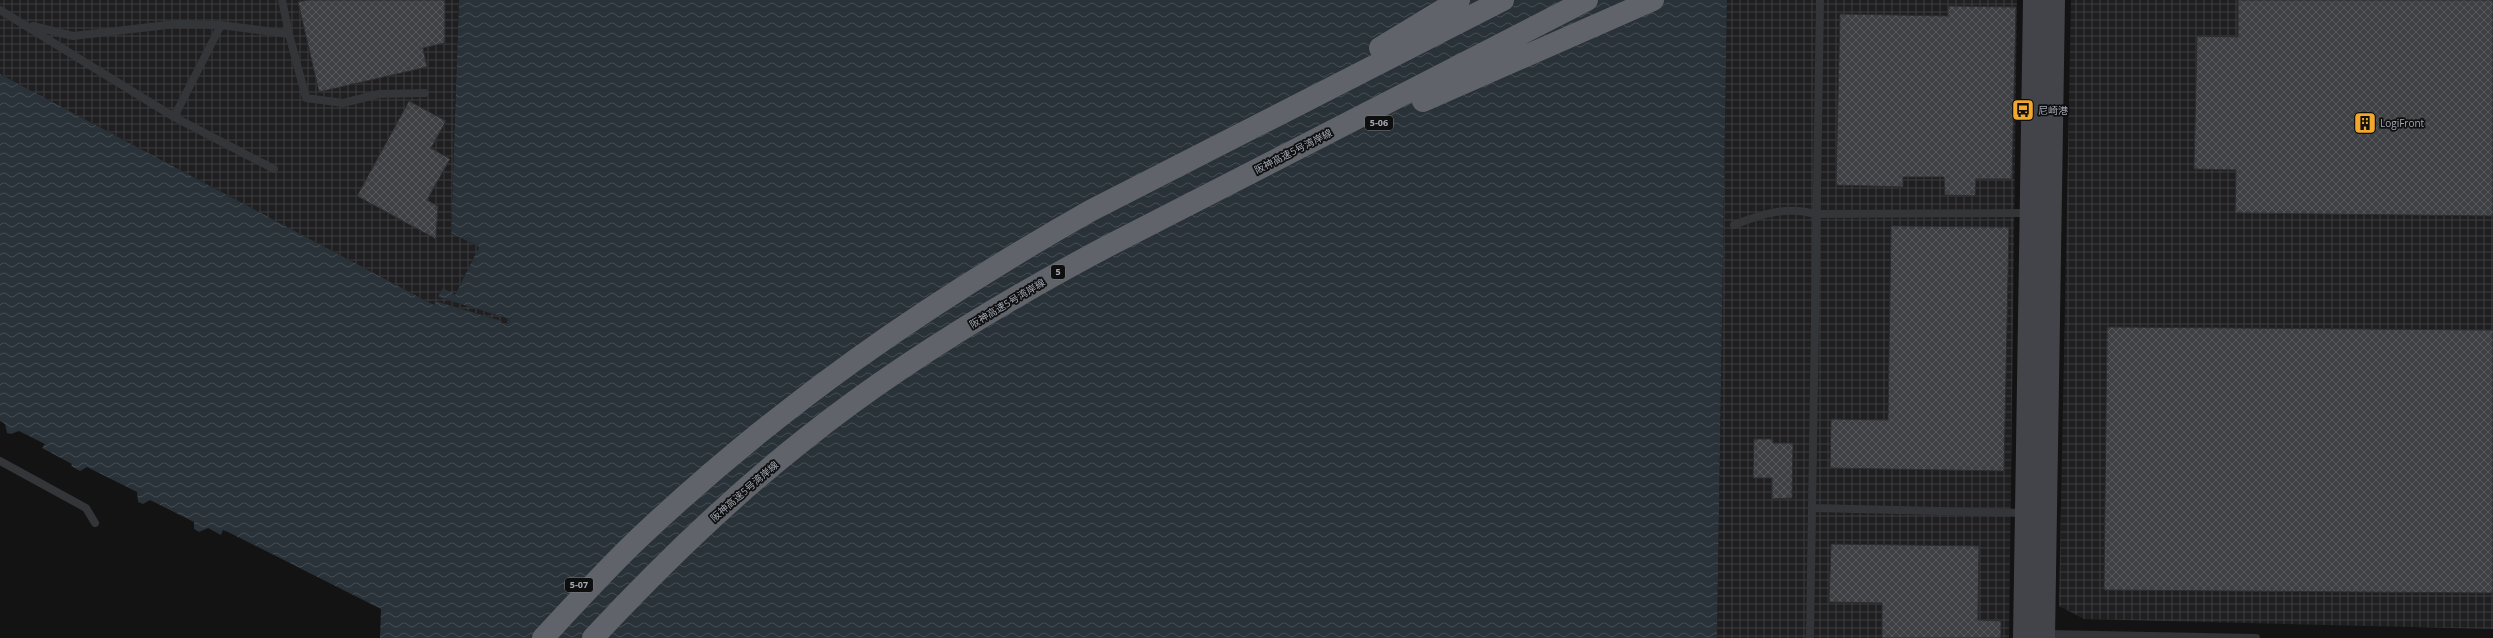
<svg xmlns="http://www.w3.org/2000/svg" width="2493" height="638" font-family="'Open Sans','Noto Sans JP',sans-serif">
  <style>
    .industrial { fill: url(#industrial-grid) }
    .water { fill: url(#water-waves) }
    .building { fill: url(#building-cross-hatch); stroke: #2c2d30 }
    .lines { fill: none; stroke-linecap: round; stroke-linejoin: round }
    .lane { stroke: #343539; stroke-width: 8 }
    .secondary { stroke: #424449; stroke-width: 22 }
    .highway { stroke: #60636a; stroke-width: 22 }
    .labels { text-anchor: middle; stroke-width: 3.5; stroke-linejoin: round; paint-order: stroke }
    .shield { fill: #0e0e0f; stroke: #777b83; stroke-width: 1 }
    .shield-label { font-size: 9px; font-weight: bold; fill: #a4aab5 }
    .poi-label { font-size: 10px; fill: #a4aab5; stroke: #0e0e0f; text-anchor: start }
    .street-label { font-size: 10px; fill: #a4aab5; stroke: #0e0e0f }
  </style>
  <defs>
    <pattern id="industrial-grid" width="8" height="8" patternUnits="userSpaceOnUse"><rect width="8" height="8" fill="#1f1f21"/><path d="M0 4h8M4 0v8" fill="none" stroke="#3d3d3f"/></pattern>
    <pattern id="water-waves" width="16" height="10" patternUnits="userSpaceOnUse"><rect width="16" height="10" fill="#293238"/><path d="M0 5q4-4 8 0t8 0" fill="none" stroke="#454d53"/></pattern>
    <pattern id="building-cross-hatch" width="8" height="8" patternUnits="userSpaceOnUse"><rect width="8" height="8" fill="#3e4044"/><path d="M0 0l8 8M0 8l8-8" fill="none" stroke="#57595d"/></pattern>
  </defs>
  <rect width="100%" height="100%" fill="#131314"/>
  <!-- industrial -->
  <path class="industrial" d="M0 0H459L451 233 479 247 455 295 438 297 509 319 507 325 501 323V321L437 301 434 305 0 74Z
    M1727 0H2017L2009 638H1717Z
    M2071 0H2493V629L2084 619 2059 606Z"/>
  <!-- water -->
  <path class="water" d="M459 0H1727L1717 638H380L381 609 228 532 223 530 221 535 208 528 199 532 194 529V522L150 500 143 504 138 502 137 492 87 467 80 471 71 466 72 464 42 448 45 444 19 431 11 434 7 433 5 424 0 421V74L434 305 436 301 502 321 501 323 507 325 509 319 438 297 443 288 455 295 479 247 451 233Z"/>
  <!-- building -->
  <path class="building" d="M307 0H445V43L423 48 427 67 319 92 298 2Z
    M2238 0H2493V216L2235 213 2236 170 2194 169 2197 36 2238 37Z
    M1948 6 2016 7 2012 179H1976L1975 196 1945 195 1944 177H1903V187L1836 185 1840 14 1948 16Z
    M409 101 446 121 431 148 450 159 427 200 438 206 436 239 357 196Z
    M1891 226 2009 227 2004 471 1830 468 1831 419 1888 420Z
    M2107 327 2493 330V593L2104 590Z
    M1754 439H1773V443H1793L1792 498 1772 499V478H1753Z
    M1831 544 1979 546 1978 620 2001 621V638H1882V603L1829 602Z"/>
  <g class="lines">
    <!-- lane -->
    <path class="lane" d="M282 0 289 34 306 98 343 103 379 94 425 93
      M0 10 174 117 274 169
      M33 26 73 36 176 24 221 25
      M174 117 221 25 289 34
      M1734 225C1761 214 1787 206 1815 214L2031 213
      M0 461 86 508 95 523
      M1813 508 2024 513
      M2045 634 2256 638
      M1810 638 1820 0"/>
    <!-- secondary -->
    <path class="secondary" d="M2024 638 2034 0
      M2044 638 2054 0"/>
    <!-- highway -->
    <path class="highway" d="M1380 48 1459 0
      M1423 101 1653 0
      M543 638C575 604 606 569 640 537 779 406 924 305 1090 211L1503 0
      M593 638C659 567 729 499 805 439 899 364 1002 302 1108 246L1587 0"/>
  </g>
  <!-- icons -->
  <defs>
    <g id="bus-square" transform="scale(1.15)"><rect x="-9" y="-9" width="18" height="18" rx="4" fill="#f2a82c" stroke="#0e0e0f"/><path d="M-5-6H5V4H4V6H2V4H-2V6H-4V4H-5ZM-3.5-4V0h7V-4ZM-3.5 1.2v1.5H-2V1.2ZM2 1.2v1.5H3.5V1.2Z" fill="#111"/></g>
    <g id="building-square" transform="scale(1.15)"><rect x="-9" y="-9" width="18" height="18" rx="4" fill="#f2a82c" stroke="#0e0e0f"/><path d="M-4-6H4V6H1V3H-1V6H-4ZM-2.5-4.3h1.7v1.8h-1.7ZM.8-4.3h1.7v1.8H.8ZM-2.5-1h1.7V.8h-1.7ZM.8-1h1.7V.8H.8Z" fill="#111"/></g>
  </defs>
  <g fill-rule="evenodd">
    <use href="#bus-square" x="2023" y="110"/>
    <use href="#building-square" x="2365" y="123"/>
  </g>
  <g class="labels">
    <!-- shield labels -->
    <g class="shield">
      <rect x="1365" y="116" width="28" height="14" rx="3"/>
      <rect x="1051" y="265" width="14" height="14" rx="3"/>
      <rect x="565" y="578" width="28" height="14" rx="3"/>
    </g>
    <g class="shield-label">
      <text x="1379" y="126">5-06</text>
      <text x="1058" y="275">5</text>
      <text x="579" y="588">5-07</text>
    </g>
    <!-- poi labels -->
    <g class="poi-label">
      <text x="2038" y="114">尼崎港</text>
      <text x="2380" y="127">LogiFront</text>
    </g>
    <!-- street labels -->
    <g class="street-label">
      <text transform="translate(1293 151) rotate(-27)" y="4">阪神高速5号湾岸線</text>
      <text transform="translate(1007 303) rotate(-31)" y="4">阪神高速5号湾岸線</text>
      <text transform="translate(744 491) rotate(-41)" y="4">阪神高速5号湾岸線</text>
    </g>
  </g>
</svg>
